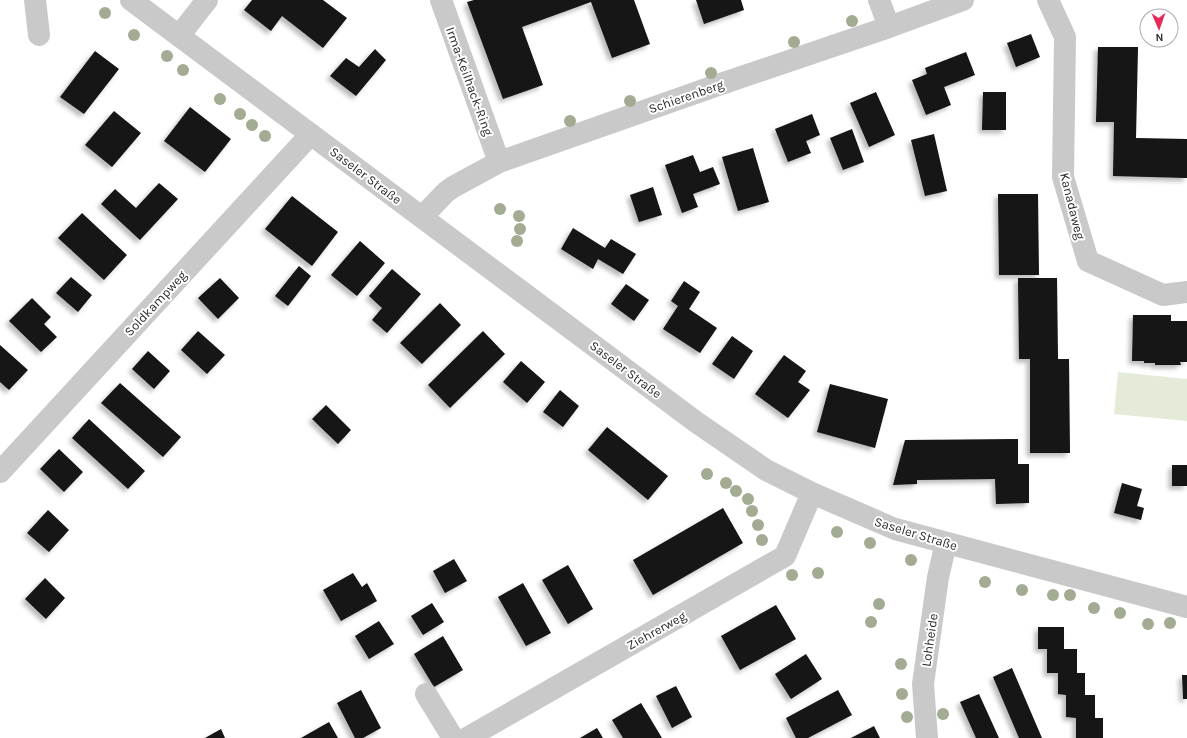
<svg xmlns="http://www.w3.org/2000/svg" width="1187" height="738" font-family="Karla,sans-serif">
  <style>
    .green { fill: #e5ebd9 }
    .building { fill: #131313; filter: url(#shadow) }
    .lines { fill: none; stroke-linecap: round; stroke-linejoin: round }
    .minor { stroke: #c9c9c9; stroke-width: 22 }
    .tree { fill: #a3ac92 }
    .labels { text-anchor: middle; stroke-width: 4; stroke-linejoin: round; paint-order: stroke }
    .street-label { font-size: 13px; fill: #2c2c2c; stroke: #fff }
  </style>
  <defs>
    <filter id="shadow"><feDropShadow dx="-3.5" dy="3.5" stdDeviation="2" flood-color="#0004"/></filter>
  </defs>
  <rect width="100%" height="100%" fill="#fff"/>
  <!-- green -->
  <path class="green" d="M1118 372 1187 379V421L1114 414Z"/>
  <!-- building -->
  <path class="building" d="M252 0H323L347 18 323 48 282 16 271 31 244 10Z
    M474 0H634L650 44 612 58 591 2 522 27 543 85 503 99 467 2Z
    M696 0H741L744 10 704 24Z
    M1031 34 1040 57 1016 67 1007 43Z
    M1098 47H1138L1136 138 1187 139V178L1113 176 1114 122H1096Z
    M375 49 386 60 356 96 330 76 346 58 359 67Z
    M95 51 119 69 84 114 60 97Z
    M966 52 975 75 944 87 951 105 926 115 912 80 927 74 925 68Z
    M876 92 895 135 869 147 850 103Z
    M983 92H1006V130H982Z
    M190 107 231 139 205 172 164 141Z
    M114 111 141 133 112 167 85 145Z
    M812 114 820 135 806 141 811 153 788 162 775 129Z
    M852 129 864 162 843 170 830 138Z
    M934 134 947 191 925 196 911 140Z
    M753 148 769 202 738 211 722 157Z
    M693 155 700 172 713 167 720 184 693 194 698 207 682 213 665 165Z
    M159 183 178 199 140 240 101 204 115 189 136 208Z
    M653 187 662 215 639 222 630 195Z
    M998 194H1038L1039 275H999Z
    M292 196 338 232 312 266 265 229Z
    M82 213 127 255 104 280 58 238Z
    M573 228 605 248 611 239 636 254 623 274 598 259 593 269 561 249Z
    M360 241 385 263 357 296 331 275Z
    M299 266 311 276 288 306 275 296Z
    M392 269 421 294 387 333 372 320 382 308 369 296Z
    M71 277 92 295 78 312 56 293Z
    M220 278 239 298 218 319 198 298Z
    M1018 278H1057L1058 359H1069L1070 453H1030V359H1019Z
    M684 281 700 292 689 309 717 328 700 353 663 329 678 306 671 301Z
    M626 284 649 300 634 321 611 304Z
    M32 298 51 317 44 324 57 337 41 352 9 321Z
    M440 303 461 325 422 364 400 343Z
    M1133 315H1171V321H1187V362H1180L1181 365H1155V363H1144V361H1132Z
    M198 331 225 355 207 374 181 350Z
    M483 331 505 354 450 408 428 385Z
    M732 336 753 351 734 379 712 364Z
    M0 345 28 370 9 390 0 382Z
    M148 351 170 371 154 389 132 369Z
    M784 355 806 371 798 382 810 390 788 418 755 394Z
    M521 361 545 382 527 403 503 382Z
    M120 383 181 437 163 457 101 403Z
    M830 384 888 399 875 448 817 432Z
    M560 390 579 406 563 427 543 412Z
    M326 405 351 430 338 444 312 419Z
    M89 419 145 471 128 489 72 438Z
    M607 427 668 476 648 500 588 450Z
    M1018 439V464H1029V503L996 504 995 479 917 480V484L893 485 905 440Z
    M59 449 83 472 64 492 40 469Z
    M1172 465H1187V486H1172Z
    M1122 483 1142 489 1137 506 1144 508 1141 520 1114 513Z
    M723 508 743 543 653 595 633 560Z
    M48 510 69 530 49 552 27 533Z
    M454 559 467 581 445 593 433 571Z
    M568 565 593 609 568 624 542 580Z
    M353 573 362 587 367 583 377 601 341 621 323 590Z
    M45 578 65 598 46 619 25 599Z
    M523 583 551 633 526 646 498 597Z
    M432 603 444 622 423 635 411 616Z
    M776 605 796 639 740 670 721 636Z
    M379 621 394 644 369 659 355 636Z
    M1038 627H1064V649H1077V673H1085V695H1095V718H1103V738H1076V718L1066 717V695L1058 694V673H1047V649H1038Z
    M443 636 463 670 434 687 414 654Z
    M806 654 822 679 791 699 775 674Z
    M1012 668 1042 738H1019L993 677Z
    M1182 675H1187V699H1183Z
    M676 686 692 717 672 728 656 696Z
    M361 690 381 728 363 738H355L337 703Z
    M838 690 852 715 808 738H796L786 718Z
    M979 694 999 738H976L960 702Z
    M641 703 662 738H623L612 720Z
    M329 722 338 738H301Z
    M874 726 880 738H851Z
    M597 728 603 738H580Z
    M221 729 225 738H205Z"/>
  <g class="lines">
    <!-- minor -->
    <path class="minor" d="M35 0 39 35
      M131 0 696 422 766 470 812 493 895 529 1187 607
      M441 0 499 162
      M879 0 889 27
      M1048 0 1065 37 1063 177 1088 261 1163 295 1187 292
      M179 36 207 0
      M422 217 446 192 453 187 499 162 715 86 889 27 963 0
      M0 472 311 134
      M426 694 453 738
      M467 738 785 556 812 493
      M927 738 923 684 938 577 946 543"/>
  </g>
  <!-- trees -->
  <g class="tree">
    <circle cx="105" cy="13" r="6"/>
    <circle cx="852" cy="21" r="6"/>
    <circle cx="134" cy="35" r="6"/>
    <circle cx="794" cy="42" r="6"/>
    <circle cx="167" cy="56" r="6"/>
    <circle cx="183" cy="70" r="6"/>
    <circle cx="711" cy="73" r="6"/>
    <circle cx="220" cy="99" r="6"/>
    <circle cx="630" cy="101" r="6"/>
    <circle cx="240" cy="114" r="6"/>
    <circle cx="570" cy="121" r="6"/>
    <circle cx="252" cy="125" r="6"/>
    <circle cx="265" cy="136" r="6"/>
    <circle cx="500" cy="209" r="6"/>
    <circle cx="519" cy="216" r="6"/>
    <circle cx="520" cy="229" r="6"/>
    <circle cx="517" cy="241" r="6"/>
    <circle cx="707" cy="474" r="6"/>
    <circle cx="726" cy="483" r="6"/>
    <circle cx="736" cy="491" r="6"/>
    <circle cx="748" cy="499" r="6"/>
    <circle cx="752" cy="511" r="6"/>
    <circle cx="758" cy="525" r="6"/>
    <circle cx="837" cy="532" r="6"/>
    <circle cx="762" cy="540" r="6"/>
    <circle cx="870" cy="543" r="6"/>
    <circle cx="911" cy="560" r="6"/>
    <circle cx="818" cy="573" r="6"/>
    <circle cx="792" cy="575" r="6"/>
    <circle cx="985" cy="582" r="6"/>
    <circle cx="1022" cy="590" r="6"/>
    <circle cx="1053" cy="595" r="6"/>
    <circle cx="1070" cy="595" r="6"/>
    <circle cx="879" cy="604" r="6"/>
    <circle cx="1094" cy="608" r="6"/>
    <circle cx="1120" cy="613" r="6"/>
    <circle cx="871" cy="622" r="6"/>
    <circle cx="1170" cy="623" r="6"/>
    <circle cx="1148" cy="624" r="6"/>
    <circle cx="901" cy="664" r="6"/>
    <circle cx="902" cy="694" r="6"/>
    <circle cx="943" cy="714" r="6"/>
    <circle cx="907" cy="717" r="6"/>
  </g>
  <g class="labels">
    <!-- street labels -->
    <g class="street-label">
      <text transform="translate(470 81) rotate(70)" y="5">Irma-Keilhack-Ring</text>
      <text transform="translate(686 96) rotate(-19)" y="5">Schierenberg</text>
      <text transform="translate(366 175) rotate(37)" y="5">Saseler Straße</text>
      <text transform="translate(1073 206) rotate(76)" y="5">Kanadaweg</text>
      <text transform="translate(155 303) rotate(-47)" y="5">Soldkampweg</text>
      <text transform="translate(626 369) rotate(37)" y="5">Saseler Straße</text>
      <text transform="translate(916 533) rotate(17)" y="5">Saseler Straße</text>
      <text transform="translate(656 630) rotate(-29)" y="5">Ziehrerweg</text>
      <text transform="translate(929 640) rotate(-82)" y="5">Lohheide</text>
    </g>
  </g>
  <!-- north arrow -->
  <g transform="translate(1159 28) rotate(178)"><circle r="19" fill="#ffffff" stroke="#ababab"/>
  <path d="M0-3L7 15L0 10L-7 15Z" fill="#e82958"/>
  <text y="-6" font-size="11" font-weight="bold" text-anchor="middle" fill="#2c2c2c">N</text>
  </g>
</svg>
